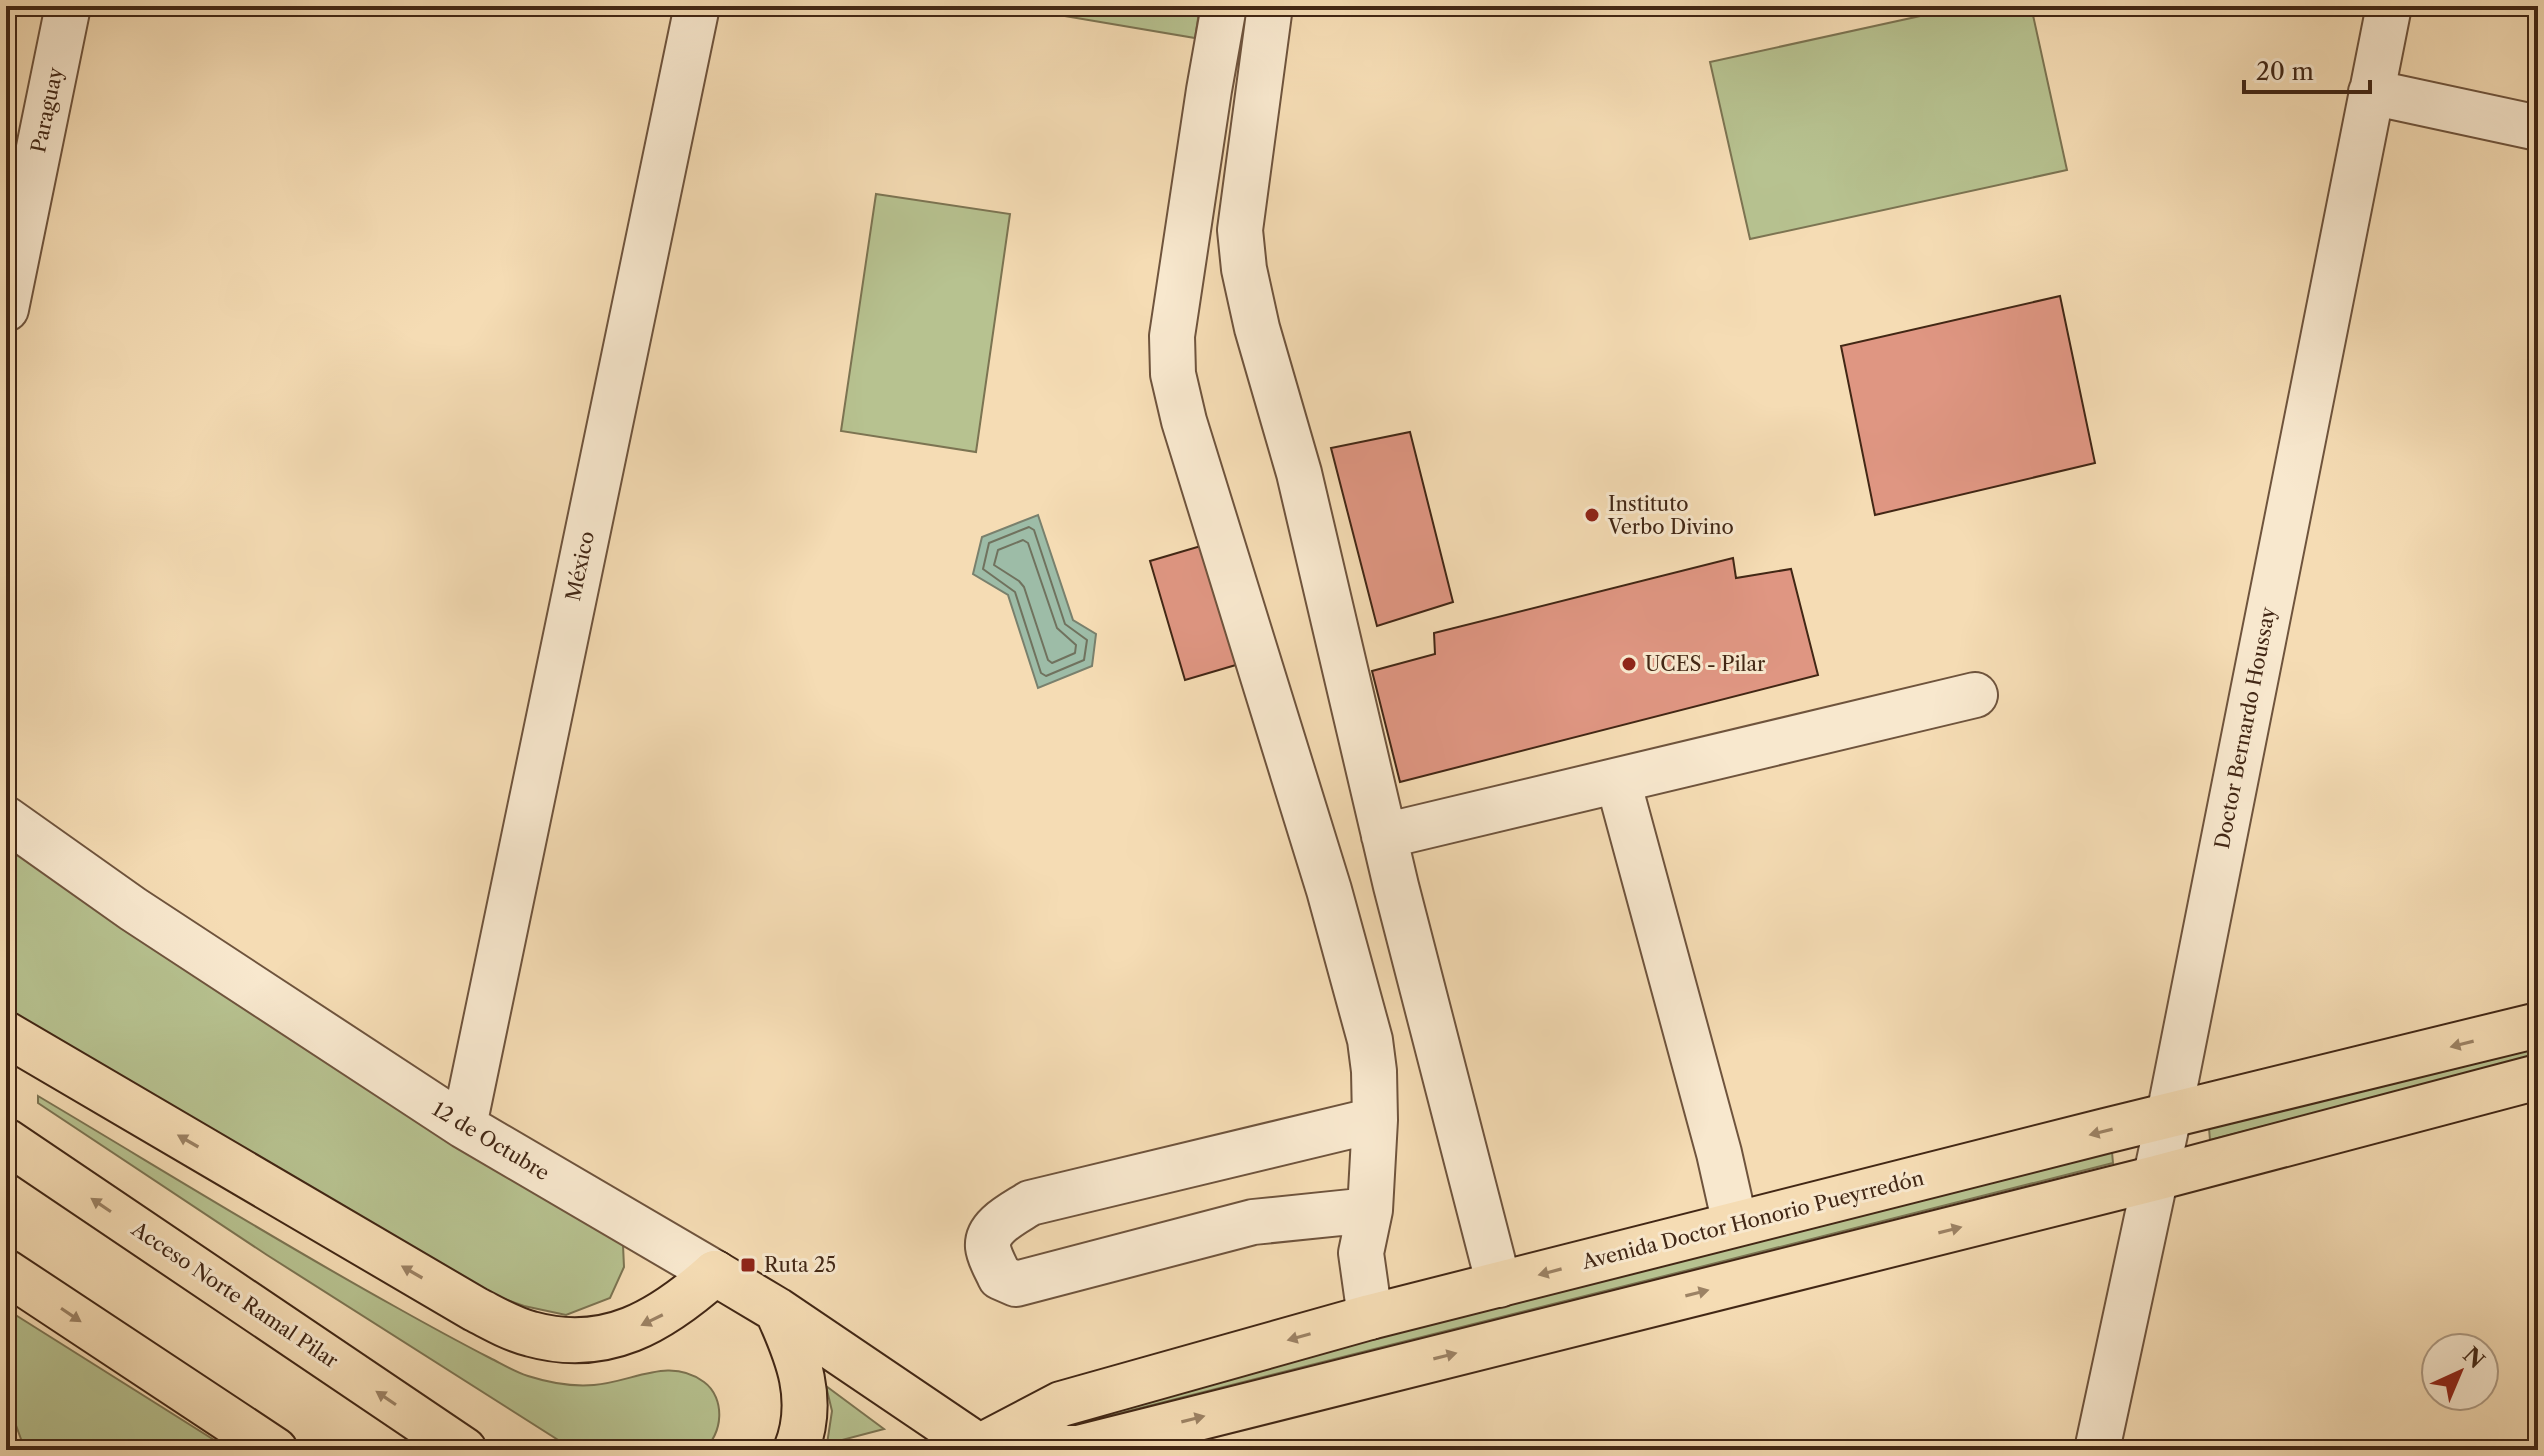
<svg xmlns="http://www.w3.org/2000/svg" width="2544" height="1456" font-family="'Libre Caslon Text',serif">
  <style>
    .green { fill: #b7c290; stroke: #7c7452; stroke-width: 2 }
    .water { fill: #9dbca7; stroke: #79806d; stroke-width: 2 }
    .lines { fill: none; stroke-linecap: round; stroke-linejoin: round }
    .shore { stroke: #70725e; stroke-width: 2 }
    .building { fill: #df9682; stroke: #422715; stroke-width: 2 }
    .minor-casing { stroke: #6f543d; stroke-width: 48 }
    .major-casing { stroke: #422715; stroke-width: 48 }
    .highway-casing { stroke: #422715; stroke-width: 48 }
    .minor { stroke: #f8e8ce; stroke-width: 44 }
    .major { stroke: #f5dcb4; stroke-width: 44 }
    .highway { stroke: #f5dcb4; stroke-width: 44 }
    .oneway { fill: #9c8264 }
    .poi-dot { fill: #8f2418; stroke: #f8e8ce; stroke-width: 3 }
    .labels { text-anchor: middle; stroke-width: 6; stroke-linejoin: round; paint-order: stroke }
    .street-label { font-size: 20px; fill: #422715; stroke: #f8e8ce }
    .poi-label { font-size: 20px; fill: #422715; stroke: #f8e8ce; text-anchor: start }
  </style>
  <rect width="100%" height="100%" fill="#f5dcb4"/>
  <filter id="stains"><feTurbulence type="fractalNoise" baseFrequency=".0025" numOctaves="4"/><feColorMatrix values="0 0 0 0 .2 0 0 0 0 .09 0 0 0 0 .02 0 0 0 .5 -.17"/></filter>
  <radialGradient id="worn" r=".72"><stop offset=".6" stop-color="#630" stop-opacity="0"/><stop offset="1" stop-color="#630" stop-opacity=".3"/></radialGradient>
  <!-- green -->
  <path class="green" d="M1005 6H1200L1195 38Z
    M1966 6H2031L2067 170 1750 239 1710 62Z
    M876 194 1010 214 976 452 841 431Z
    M6 843 597 1220 623 1245 624 1267 610 1298 566 1315 524 1306 463 1284 6 1012Z
    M2538 1044V1056L2210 1140 2209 1128Z
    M38 1096C156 1166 273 1239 394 1306 426 1324 457 1341 490 1358 502 1364 515 1372 528 1376 550 1383 571 1387 594 1385 633 1382 669 1356 704 1382 726 1398 723 1435 703 1450H574L267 1255 38 1103Z
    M2112 1152 2113 1163 1093 1420 1092 1408Z
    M6 1309 230 1450H25L10 1409 6 1405Z
    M826 1386 884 1429 827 1444 832 1411Z"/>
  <!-- water -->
  <path class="water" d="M1038 515 1073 620 1096 634 1092 666 1038 688 1008 595 973 574 982 537Z"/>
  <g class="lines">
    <!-- shore -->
    <path class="shore" d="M1029 527 1034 530 1065 624 1087 640 1084 660 1046 676 1041 673 1015 592 983 569 989 543Z
      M1023 540 1028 543 1057 628 1076 645 1075 653 1052 663 1048 660 1024 587 1019 581 994 565 998 550Z"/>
  </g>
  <!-- building -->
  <path class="building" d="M2060 296 2095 463 1875 515 1841 346Z
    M1410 432 1453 602 1377 626 1331 448Z
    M1211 543 1246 662 1185 680 1150 561Z
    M1733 558 1736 578 1791 569 1818 675 1400 782 1372 671 1435 654 1434 633Z"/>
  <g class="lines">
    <!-- minor casing -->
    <g class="minor-casing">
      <path id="minor" d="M1224 6 1209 90 1172 336 1173 374 1184 421 1329 890 1370 1040 1374 1071 1375 1120 1370 1210 1361 1253 1370 1317
        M1270 6 1240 230 1244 269 1257 328 1299 473 1396 886 1499 1285
        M2371 92 2538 128
        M6 309 68 6
        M1618 781 1719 1153 1735 1224
        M6 819 133 909 464 1126 715 1273
        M1384 836 1975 695
        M464 1126 697 6
        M1370 1210 1253 1222 1016 1284 1000 1277C996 1268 989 1257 988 1247 986 1226 1015 1213 1030 1203L1375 1120
        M2097 1450 2169 1115 2389 6"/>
    </g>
    <!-- major casing -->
    <g class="major-casing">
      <path id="major" d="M715 1273 777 1310 984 1450
        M777 1310C798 1356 816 1400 796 1450
        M985 1447 1078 1448 2156 1178 2538 1077
        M966 1450 979 1447 1061 1404 1370 1317 2105 1131 2538 1025"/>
    </g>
    <!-- highway casing -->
    <g class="highway-casing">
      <path id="highway" d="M6 1034 475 1309C493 1318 511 1329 531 1334 606 1355 661 1321 715 1273
        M6 1141 464 1450
        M6 1272 275 1450"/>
    </g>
    <!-- minor -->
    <use href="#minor" class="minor"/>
    <!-- major -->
    <use href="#major" class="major"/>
    <!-- highway -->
    <use href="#highway" class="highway"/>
  </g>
  <!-- one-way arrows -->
  <defs><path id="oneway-solid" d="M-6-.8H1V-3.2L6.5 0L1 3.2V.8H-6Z" transform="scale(2)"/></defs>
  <g class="oneway">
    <use href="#oneway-solid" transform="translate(2462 1044) rotate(166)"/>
    <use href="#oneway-solid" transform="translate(2101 1132) rotate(166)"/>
    <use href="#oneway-solid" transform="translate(188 1141) rotate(-150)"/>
    <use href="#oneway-solid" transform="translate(101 1205) rotate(-146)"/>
    <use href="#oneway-solid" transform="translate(1950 1230) rotate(-14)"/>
    <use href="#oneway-solid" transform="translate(412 1272) rotate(-150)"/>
    <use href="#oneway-solid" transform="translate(1550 1272) rotate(165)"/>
    <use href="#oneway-solid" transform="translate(1697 1293) rotate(-14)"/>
    <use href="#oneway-solid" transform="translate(71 1315) rotate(34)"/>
    <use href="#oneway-solid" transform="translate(652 1320) rotate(154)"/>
    <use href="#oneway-solid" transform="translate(1299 1337) rotate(164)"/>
    <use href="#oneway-solid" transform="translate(1445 1356) rotate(-14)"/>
    <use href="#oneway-solid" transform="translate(386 1398) rotate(-146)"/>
    <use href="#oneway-solid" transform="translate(1193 1419) rotate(-14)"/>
  </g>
  <!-- markers -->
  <g class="poi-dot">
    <circle cx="1592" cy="515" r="8"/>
    <circle cx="1629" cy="664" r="8"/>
    <rect x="740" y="1257" width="16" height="16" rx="4"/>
  </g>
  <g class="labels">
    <!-- street labels -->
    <g class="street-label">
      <text transform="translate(47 110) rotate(-78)" y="7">Paraguay</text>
      <text transform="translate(580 566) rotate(-78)" y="7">México</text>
      <text transform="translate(2245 728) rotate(-79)" y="7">Doctor Bernardo Houssay</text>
      <text transform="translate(491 1141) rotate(31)" y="7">12 de Octubre</text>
      <text transform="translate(1753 1220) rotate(-14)" y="7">Avenida Doctor Honorio Pueyrredón</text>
      <text transform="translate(235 1295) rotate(34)" y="7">Acceso Norte Ramal Pilar</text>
    </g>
    <!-- poi labels -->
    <g class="poi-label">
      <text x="1608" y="511">Instituto<tspan x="1608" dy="23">Verbo Divino</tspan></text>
      <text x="1645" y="671">UCES - Pilar</text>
      <text x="764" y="1272">Ruta 25</text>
    </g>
  </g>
  <!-- margin -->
  <rect width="2544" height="1456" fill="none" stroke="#f5dcb4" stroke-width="32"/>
  <rect x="8" y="8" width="2528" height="1440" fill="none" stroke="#422715" stroke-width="4"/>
  <rect x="16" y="16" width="2512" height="1424" fill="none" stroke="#422715" stroke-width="2"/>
  <!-- north arrow -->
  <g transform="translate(2460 1372) rotate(44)"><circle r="38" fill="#f8e8ce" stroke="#af9b84" stroke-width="2"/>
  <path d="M0-6L14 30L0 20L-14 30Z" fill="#8f2418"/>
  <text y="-12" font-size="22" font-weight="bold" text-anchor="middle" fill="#422715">N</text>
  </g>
  <!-- scale -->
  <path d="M2244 80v12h126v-12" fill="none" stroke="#422715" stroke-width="4"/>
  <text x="2256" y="80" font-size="24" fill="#422715" stroke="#f8e8ce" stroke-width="6" paint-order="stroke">20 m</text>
  <rect width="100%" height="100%" filter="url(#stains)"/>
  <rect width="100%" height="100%" fill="url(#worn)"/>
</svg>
